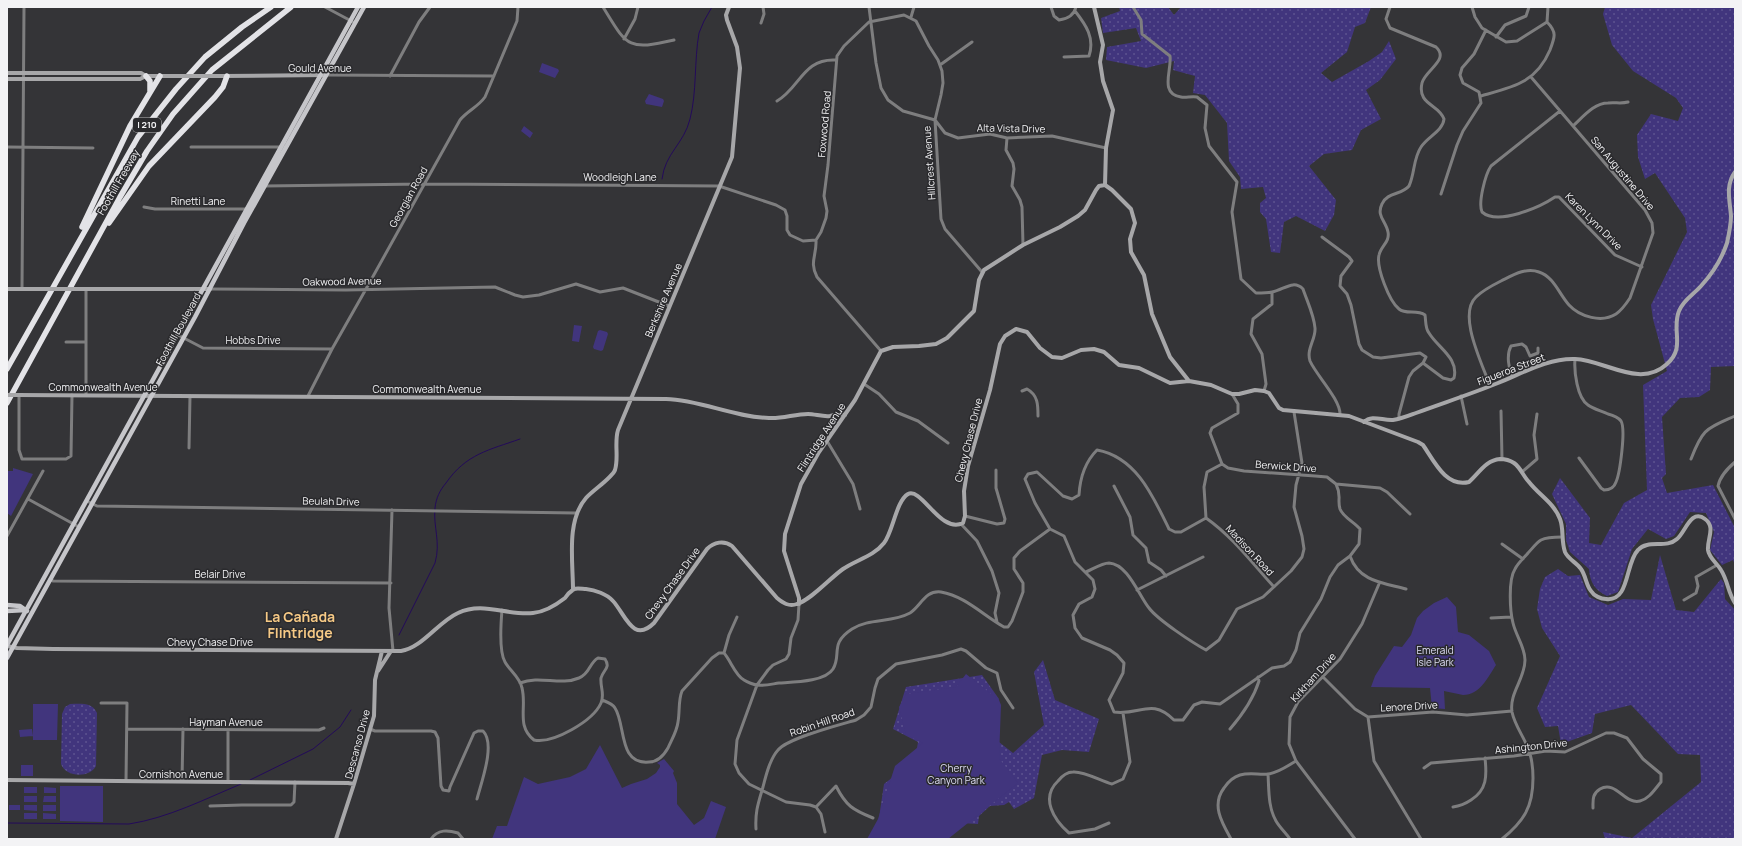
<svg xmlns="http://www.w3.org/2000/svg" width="1742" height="846" font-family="Manrope,sans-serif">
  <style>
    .grass { fill: url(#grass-dots) }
    .green { fill: #41357d }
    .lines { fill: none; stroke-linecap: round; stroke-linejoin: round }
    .stream { stroke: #230a5a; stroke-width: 1 }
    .street { stroke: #7e7e7f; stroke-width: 3 }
    .secondary { stroke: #a7a7a9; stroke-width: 4 }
    .primary { stroke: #c6c6ca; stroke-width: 4.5 }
    .highway { stroke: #e3e3e7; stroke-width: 5.5 }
    .secondary-bridge { stroke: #a7a7a9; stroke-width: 4 }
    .labels { text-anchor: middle; stroke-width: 3; stroke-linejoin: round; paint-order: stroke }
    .shield { fill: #2a2a2d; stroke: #b7b7b9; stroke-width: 1 }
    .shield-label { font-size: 9px; font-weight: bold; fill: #f3f3f5 }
    .street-label { font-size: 10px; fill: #f3f3f5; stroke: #2a2a2d }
    .park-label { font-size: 10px; fill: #deddf5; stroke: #2a2a2d }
    .district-label { font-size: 14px; font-weight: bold; fill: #f6c985; stroke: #2a2a2d }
  </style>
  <defs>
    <pattern id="grass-dots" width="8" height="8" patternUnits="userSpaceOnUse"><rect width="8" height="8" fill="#41357d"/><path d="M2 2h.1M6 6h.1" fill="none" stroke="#5d5390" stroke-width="1.8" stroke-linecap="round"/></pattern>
  </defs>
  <rect width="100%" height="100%" fill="#343437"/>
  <!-- grass -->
  <path class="grass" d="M1119 7H1168L1174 15 1181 7H1371L1365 23 1355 27 1347 52 1321 73 1332 82 1369 61 1382 52 1389 41 1396 59 1380 80 1366 90 1381 119 1361 130 1352 150 1324 154 1309 166 1336 200 1334 215 1325 231 1296 216 1284 222 1280 253 1271 252 1266 219 1260 212V203L1266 198 1263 187 1241 189 1240 177 1229 161 1227 123 1205 95 1193 93 1195 76 1173 70 1174 61 1146 68 1106 60 1107 47 1141 41 1136 28 1103 33 1101 18 1120 11Z
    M1605 7H1735V366L1711 367 1710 390 1699 397 1680 398 1662 417 1666 474 1662 478 1667 493 1713 485 1734 526 1735 565 1733 560 1722 565 1710 550 1714 532 1706 513 1690 512 1674 536 1666 539 1648 529 1632 549 1618 592 1607 596C1595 590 1590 583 1589 569L1570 552 1566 540V524L1552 494 1560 478 1590 518 1589 543 1601 545 1624 503 1647 490 1643 385 1667 371 1653 319 1651 305 1687 232 1685 218 1655 173 1645 179 1638 157 1637 135 1651 114 1678 121 1683 108 1676 98 1633 71 1612 45 1603 14Z
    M1660 555 1676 610 1694 612 1721 579 1724 583 1725 599 1735 610V839H1605L1603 832 1632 838 1701 782 1700 755 1678 754 1631 705 1595 714 1592 733 1561 744 1558 726 1545 727 1537 708 1560 656 1542 628 1537 609 1540 589 1545 577 1558 569 1568 576 1580 575 1589 597 1608 605 1623 599 1651 600Z
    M1043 660 1055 700 1099 719 1089 752 1062 750 1042 755 1034 798 1014 809 1009 802 1004 805 990 806 979 816 978 824 942 822 875 839 876 838 884 784 915 760 918 742 893 729 906 687 982 675 999 699 990 735 1013 753 1044 725 1034 672Z
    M70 704C81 704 92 702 97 713L96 766C90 778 66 778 61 764L62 714 65 707Z"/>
  <!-- green -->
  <path class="green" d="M542 63 558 69 559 71 555 78 539 72Z
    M649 94 663 99 664 101 662 107 646 104 645 101Z
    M524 126 533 133 530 138 521 131Z
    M574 325 582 326 579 342 572 341Z
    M600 330 607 332 608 334 603 350 601 351 594 349 593 347 598 331Z
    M13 468 33 474 11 516 7 513V471H13Z
    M1447 597 1456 607 1458 632 1469 635 1489 651 1496 665C1488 677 1480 695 1463 695 1457 694 1450 692 1444 691L1445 709 1432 708 1430 688 1371 687 1375 676 1394 646 1402 647 1411 635 1417 618 1423 611 1434 603Z
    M966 674 999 700 1001 705 999 758 1018 783 948 839H867L878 819 895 766 923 743 906 735 899 707 906 694 956 687Z
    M33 704H58L57 740H33Z
    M32 729 33 736 20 737 19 730Z
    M600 745 622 788 631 784 647 779 656 773 660 767V765L657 763 664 759 674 771 673 773 677 783V804L694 825 704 818 711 801 726 807 715 839H492L497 826H507L524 777 538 784 570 777 586 769Z
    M21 765H33V776H21Z
    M60 786H103V822L60 821Z
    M24 787H37V793H24Z
    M44 787 56 788V793H44Z
    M24 796H37V802H24Z
    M44 796H56V802H43Z
    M9 805H20V810H9Z
    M24 805H37V811L24 810Z
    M43 805H56V811H43Z
    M24 813H37V819H24Z
    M43 813 56 814V819H43Z"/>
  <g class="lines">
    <!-- stream -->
    <path class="stream" d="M640 7H660
      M662 179C665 153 684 144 690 119 697 92 694 61 699 33L704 21 712 7
      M399 635 435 563C441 542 433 527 435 508 436 498 440 490 446 483 466 454 489 450 520 439
      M250 780 313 749 340 727 351 710
      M7 823 129 824C168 818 205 799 241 784"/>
    <!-- street -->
    <path class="street" d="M325 7 355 23
      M603 7C627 46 627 51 674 40
      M869 7 876 63 881 88 888 100 903 111 935 120 945 133 958 138 990 134 1007 138 1052 136 1106 148
      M1051 7 1054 16 1059 20C1067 19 1074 15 1076 7
      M1133 7 1141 20 1142 34 1170 56C1172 70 1159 94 1181 97 1186 98 1191 96 1197 97L1207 105 1205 128 1209 146 1237 182 1232 212 1241 279 1256 293C1261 293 1267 293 1272 292 1284 290 1293 279 1303 289 1307 301 1314 315 1315 328 1316 339 1306 349 1310 361 1316 375 1341 400 1340 415
      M1390 7 1386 19 1390 28 1436 47C1450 60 1425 70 1422 83 1417 105 1439 104 1444 119 1443 131 1427 137 1421 147 1413 159 1415 173 1409 186 1402 195 1387 192 1382 204 1376 216 1386 221 1388 232 1390 242 1381 246 1379 255 1376 267 1389 301 1399 309 1406 315 1417 309 1425 315 1426 321 1425 328 1429 333 1438 348 1459 358 1454 378L1451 380 1443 378 1423 363 1413 371 1409 377 1399 414V419
      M1472 7 1475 17 1482 28 1506 42 1517 41 1547 22
      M911 17 914 7
      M761 23 764 14 763 7
      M1496 37 1505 25 1526 16 1529 7
      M624 39 635 19 638 7
      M1064 57 1089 56C1095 38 1086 25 1075 11
      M940 65 972 42
      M326 75 494 76
      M390 76 419 22 430 7
      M1481 96C1513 87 1536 83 1550 50 1555 37 1557 32 1547 22L1548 7
      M777 101C800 88 803 58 836 60
      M1560 111 1491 166C1485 175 1478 203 1482 212 1498 226 1540 207 1555 197H1559L1615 255 1642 267
      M1573 126C1583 117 1594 103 1608 103 1615 102 1621 104 1628 102
      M1007 138 1006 150 1013 163 1014 169 1012 186 1020 200 1022 207 1023 245
      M7 147 93 148
      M191 147H281
      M264 186 424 184 719 186 776 205 785 210 787 216V230L790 235 803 241 816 240C817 255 809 262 817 277L881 351
      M1441 194 1457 145 1463 131 1481 103 1479 92 1463 83 1460 75 1462 68 1474 54 1486 30
      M144 207 155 209H248
      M1322 237 1349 257 1352 261 1341 276 1340 286 1347 294 1351 305 1359 344 1362 350 1373 357 1381 358 1420 353 1426 357 1423 363
      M816 240 821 232 826 218 827 211 824 196 828 165 837 56 844 46 869 22 904 15 916 21 929 46 938 60 942 71 943 83 941 95 935 120 941 219 945 229 982 272
      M22 289 24 7
      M86 289V395
      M210 289 346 290 495 287 515 295 523 297 539 295 576 284 600 292 623 288 669 306
      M178 335 203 348 332 349
      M66 342H86
      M1575 359C1574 371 1577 398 1588 405 1593 409 1602 411 1608 414 1612 415 1618 417 1621 421 1626 429 1620 473 1616 482 1614 488 1609 490 1604 490L1601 488 1579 458
      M1512 377C1509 369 1506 355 1511 346L1522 344 1526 347 1530 356 1538 353V348
      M864 384 879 394 896 412 918 421 948 443
      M1490 386C1483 365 1457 315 1476 297 1483 290 1493 285 1501 281 1513 275 1526 267 1539 272 1554 277 1559 294 1569 305 1580 317 1602 323 1616 314 1622 310 1626 304 1630 298L1653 233 1652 223 1645 210 1531 77
      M1022 391 1027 389C1038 395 1038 405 1038 416
      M1264 391 1266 384 1262 354 1251 334 1253 319 1272 304V292
      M19 395V450L22 459H66L71 456 72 395
      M308 396 332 349 366 289 460 120C467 111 478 107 485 97L517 21 518 7
      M1461 396 1467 424
      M1501 411 1502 459
      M827 441 853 484 860 509
      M189 448 190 396
      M1691 459C1703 428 1706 429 1735 416
      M1735 462C1727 469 1720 476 1718 486L1735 519
      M1222 464 1228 468 1244 471 1315 476 1327 477 1336 484 1380 488 1387 492 1410 514
      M1522 472 1537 459 1534 435 1537 414
      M1114 486 1130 517 1133 535 1146 548 1149 562 1161 570 1166 576
      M28 499 79 527
      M87 501 97 506 576 513
      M392 510 389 608 393 651
      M965 516 997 524 1004 523 1005 519 996 488V470
      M1206 518 1204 487 1207 472 1222 464 1210 433 1212 428 1238 413V404L1232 394
      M961 524 977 541 992 571 999 593 995 613 997 622
      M7 536 43 471
      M1502 544 1523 559
      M1350 556C1359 582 1384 583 1406 589
      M1086 572C1093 569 1102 563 1109 563 1128 564 1139 596 1149 608 1158 620 1193 643 1206 650L1219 640 1237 609 1263 597 1291 571 1302 557 1304 549 1302 536 1294 507 1296 485 1302 463 1294 412
      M50 579 53 581 391 583
      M1274 587C1252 563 1233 537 1206 518L1181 532H1175L1169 529C1153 496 1136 457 1097 450 1084 463 1080 478 1079 495L1072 499 1063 496 1037 472 1028 474 1025 479 1035 503 1050 529 1064 536 1075 562 1093 580 1095 589 1092 597 1079 604 1073 615 1075 628 1082 638 1110 650 1117 655 1124 663 1123 673 1109 700 1114 712C1140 716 1151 697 1174 720H1183L1194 705 1202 702 1220 704 1272 668 1284 666 1290 662 1296 650 1300 633 1321 599 1330 577 1338 565 1350 556 1359 544 1360 529C1354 522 1343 517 1340 509 1337 499 1342 496 1336 484
      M1137 590 1203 557
      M1684 600 1696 593 1698 586 1696 577 1717 565
      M799 604 798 620 791 638 789 654 786 659 773 665 768 670 757 685 737 740 735 764 739 773 749 784 786 802 810 805 816 807 821 814 825 832
      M502 610C501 622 499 652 505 662 510 671 520 677 522 688 527 707 516 726 534 740 553 744 593 721 601 703 605 694 600 687 601 678 603 670 611 668 605 659L598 658C589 663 590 674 579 678 560 686 540 675 520 683
      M1491 618 1511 617
      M724 653 729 635 737 617
      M1323 677 1355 709 1368 717 1433 712 1467 715 1512 711
      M602 700C607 702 612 703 615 708 626 725 618 765 649 762 658 762 664 755 668 748 672 739 677 731 678 722 680 711 678 701 682 691L712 658 719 653H724C731 661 735 675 744 680 747 682 754 685 758 685 765 686 772 684 779 683 793 682 825 682 833 669 842 654 829 644 852 629 869 618 892 623 910 613 921 606 925 590 941 592 965 596 984 616 1004 627H1008L1012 621 1023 592V583L1014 569V558L1020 551 1050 529
      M101 703H127L126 781
      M1368 717 1374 761 1421 839
      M127 729 319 730 324 728
      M370 729 375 731H431L435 732 438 738 441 786 443 790 449 791 450 787 474 733 478 731H483C496 744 481 783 477 799
      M1230 729C1243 714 1253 700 1259 681L1258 677
      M1424 768 1431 763 1514 756 1546 751 1565 752 1606 733H1614L1627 738 1643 759 1661 774V782C1655 789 1649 799 1640 801 1625 805 1616 780 1600 789 1592 794 1593 800 1593 808
      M1268 774C1269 790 1268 807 1276 821 1280 828 1286 833 1290 839
      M182 781 183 729
      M228 782V730
      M210 806 242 805H291L294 802 295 782
      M816 807 836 786C846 806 853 810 873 818
      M1453 807C1460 806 1465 804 1471 800 1487 790 1487 776 1485 758
      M756 829C755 812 758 804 763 787 766 775 770 759 778 750 788 738 839 725 856 720L864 715 871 707 875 688 878 679 896 664 942 655 961 649 966 651 986 668 997 673 1001 690 1013 708
      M1069 833C1054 820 1040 798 1058 781 1062 776 1067 772 1073 772 1084 771 1101 781 1112 784L1123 779 1130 762 1123 713
      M1069 833 1095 829 1109 823
      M431 839C438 829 448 830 458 833L463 839
      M1231 839C1222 823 1211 805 1224 788 1228 782 1233 777 1240 775 1250 772 1259 775 1268 774 1278 773 1287 766 1296 761
      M1355 839 1296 761 1289 744 1290 717 1298 702 1340 659 1362 624 1379 584
      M1502 839C1524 821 1533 807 1533 778 1533 770 1532 761 1530 754 1526 739 1515 727 1512 712 1509 693 1525 679 1525 660 1525 647 1516 636 1513 623 1510 611 1508 580 1515 569 1518 563 1524 558 1528 553 1532 549 1536 543 1541 540 1547 537 1555 537 1562 537"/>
    <!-- secondary -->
    <path class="secondary" d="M1094 7 1103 45 1100 62 1103 81 1113 110 1106 148 1105 185 1112 190 1131 209 1135 223 1130 239 1131 252 1144 275 1152 314 1170 357 1189 381
      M7 73H141L146 76H175
      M221 76 326 75
      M7 79H140L146 76
      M7 289H36
      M81 289H210
      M17 395 666 399C701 400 733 417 769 418 782 419 795 414 808 414 815 414 823 417 830 416 835 415 839 413 845 415
      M1364 422C1372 414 1383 421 1393 420 1401 419 1408 416 1416 413 1443 403 1471 394 1498 383 1523 373 1548 358 1575 359 1605 360 1640 389 1667 364 1686 347 1671 331 1679 311 1683 300 1693 295 1701 286 1712 274 1722 258 1727 243 1729 234 1731 225 1731 216 1730 201 1725 186 1735 172
      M573 590C573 561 566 521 586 498 593 490 612 478 615 470 619 457 614 443 618 430L732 157 740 68 737 47 727 20 726 15 729 7
      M799 604V598L784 551 785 534 801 484 819 452 855 400 881 351 893 347 919 346 936 344 947 338 974 311 979 280 984 270 1023 245 1060 227 1078 216 1085 210 1096 190 1099 186 1105 185
      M7 646 17 648 53 649 401 651C422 648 438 622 458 613 483 601 507 616 533 613 545 612 556 605 565 598 567 595 571 591 574 589 577 588 583 589 586 589 595 590 607 594 613 601 625 614 633 644 654 623L707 549C714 542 724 540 732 546L777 598C783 603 789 607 797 604 811 600 830 578 843 569 856 560 874 556 884 543 893 532 896 501 908 494 922 487 940 534 963 523L965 516 964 491 968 466 990 390 1000 344 1005 336 1016 329 1027 332 1040 348 1052 357 1062 358 1081 350 1094 349 1104 352 1119 365 1139 368 1170 383 1189 381 1211 385 1232 394H1239L1255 390 1264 391 1269 393 1279 408 1283 410 1349 416 1418 442 1423 445C1434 461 1446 488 1469 482 1479 473 1486 460 1500 459 1505 459 1511 461 1514 463 1521 468 1523 476 1529 482 1539 495 1554 503 1560 519 1564 529 1561 541 1565 552 1568 559 1577 563 1581 569 1586 576 1586 585 1591 591 1594 596 1601 599 1606 599 1630 602 1625 563 1638 550 1648 539 1666 549 1677 539 1685 533 1691 508 1705 519 1716 527 1707 539 1708 550 1709 558 1717 563 1721 570 1728 581 1728 593 1735 603
      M378 671 391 651
      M7 780 348 783 354 784
      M336 839 354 784 374 716 375 680 382 651"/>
    <!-- primary -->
    <path class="primary" d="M7 605 20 606 27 611
      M7 611 26 610
      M7 645 358 7
      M7 658 195 317 244 223 364 7"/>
    <!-- highway -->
    <path class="highway" d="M146 76 150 81V91
      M109 223 149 166 215 97 223 87 227 76
      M82 227 130 126 160 76
      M7 369 138 137 176 89 205 57 242 27 271 7
      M7 403 120 197 147 151 173 114 212 70 291 7"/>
    <!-- secondary-bridge -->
    <path class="secondary-bridge" d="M175 76H221
      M36 289H81
      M7 395H17"/>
  </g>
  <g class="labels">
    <!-- shield labels -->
    <rect class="shield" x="133" y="118" width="28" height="14" rx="3"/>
    <g class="shield-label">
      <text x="147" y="128">I 210</text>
    </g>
    <!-- street labels -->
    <g class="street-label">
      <text x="320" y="72">Gould Avenue</text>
      <text transform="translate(824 124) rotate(-85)" y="4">Foxwood Road</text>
      <text transform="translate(1011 128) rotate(1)" y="4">Alta Vista Drive</text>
      <text transform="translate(929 163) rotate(-94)" y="4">Hillcrest Avenue</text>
      <text transform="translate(1623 173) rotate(50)" y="4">San Augustine Drive</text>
      <text x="620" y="181">Woodleigh Lane</text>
      <text transform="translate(118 182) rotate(-60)" y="4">Foothill Freeway</text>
      <text transform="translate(408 197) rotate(-61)" y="4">Georgian Road</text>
      <text x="198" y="205">Rinetti Lane</text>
      <text transform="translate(1594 221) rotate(45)" y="4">Karen Lynn Drive</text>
      <text transform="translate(342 281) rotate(-1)" y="4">Oakwood Avenue</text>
      <text transform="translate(663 300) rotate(-67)" y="4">Berkshire Avenue</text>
      <text transform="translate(178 329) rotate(-61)" y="4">Foothill Boulevard</text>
      <text x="253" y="344">Hobbs Drive</text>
      <text transform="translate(1511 369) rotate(-21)" y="4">Figueroa Street</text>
      <text x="103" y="391">Commonwealth Avenue</text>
      <text x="427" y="393">Commonwealth Avenue</text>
      <text transform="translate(821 437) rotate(-57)" y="4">Flintridge Avenue</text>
      <text transform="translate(968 440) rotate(-76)" y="4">Chevy Chase Drive</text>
      <text transform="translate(1286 466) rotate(4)" y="4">Berwick Drive</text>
      <text transform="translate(331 501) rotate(1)" y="4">Beulah Drive</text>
      <text transform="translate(1250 550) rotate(47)" y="4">Madison Road</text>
      <text x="220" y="578">Belair Drive</text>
      <text transform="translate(672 583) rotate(-54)" y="4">Chevy Chase Drive</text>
      <text x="210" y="646">Chevy Chase Drive</text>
      <text transform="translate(1313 677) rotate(-48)" y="4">Kirkham Drive</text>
      <text transform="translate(1409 706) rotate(-3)" y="4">Lenore Drive</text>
      <text x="226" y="726">Hayman Avenue</text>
      <text transform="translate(822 722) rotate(-19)" y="4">Robin Hill Road</text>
      <text transform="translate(357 744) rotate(-75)" y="4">Descanso Drive</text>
      <text transform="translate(1531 746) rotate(-6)" y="4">Ashington Drive</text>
      <text x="181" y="778">Cornishon Avenue</text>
    </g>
    <!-- park labels -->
    <g class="park-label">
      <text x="1435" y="654">Emerald<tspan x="1435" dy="12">Isle Park</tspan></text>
      <text x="956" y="772">Cherry<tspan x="956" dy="12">Canyon Park</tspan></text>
    </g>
    <!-- district labels -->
    <g class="district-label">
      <text x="300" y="622">La Cañada<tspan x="300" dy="16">Flintridge</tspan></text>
    </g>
  </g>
  <!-- border -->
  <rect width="1742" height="846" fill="none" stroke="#f3f3f5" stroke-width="16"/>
</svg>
